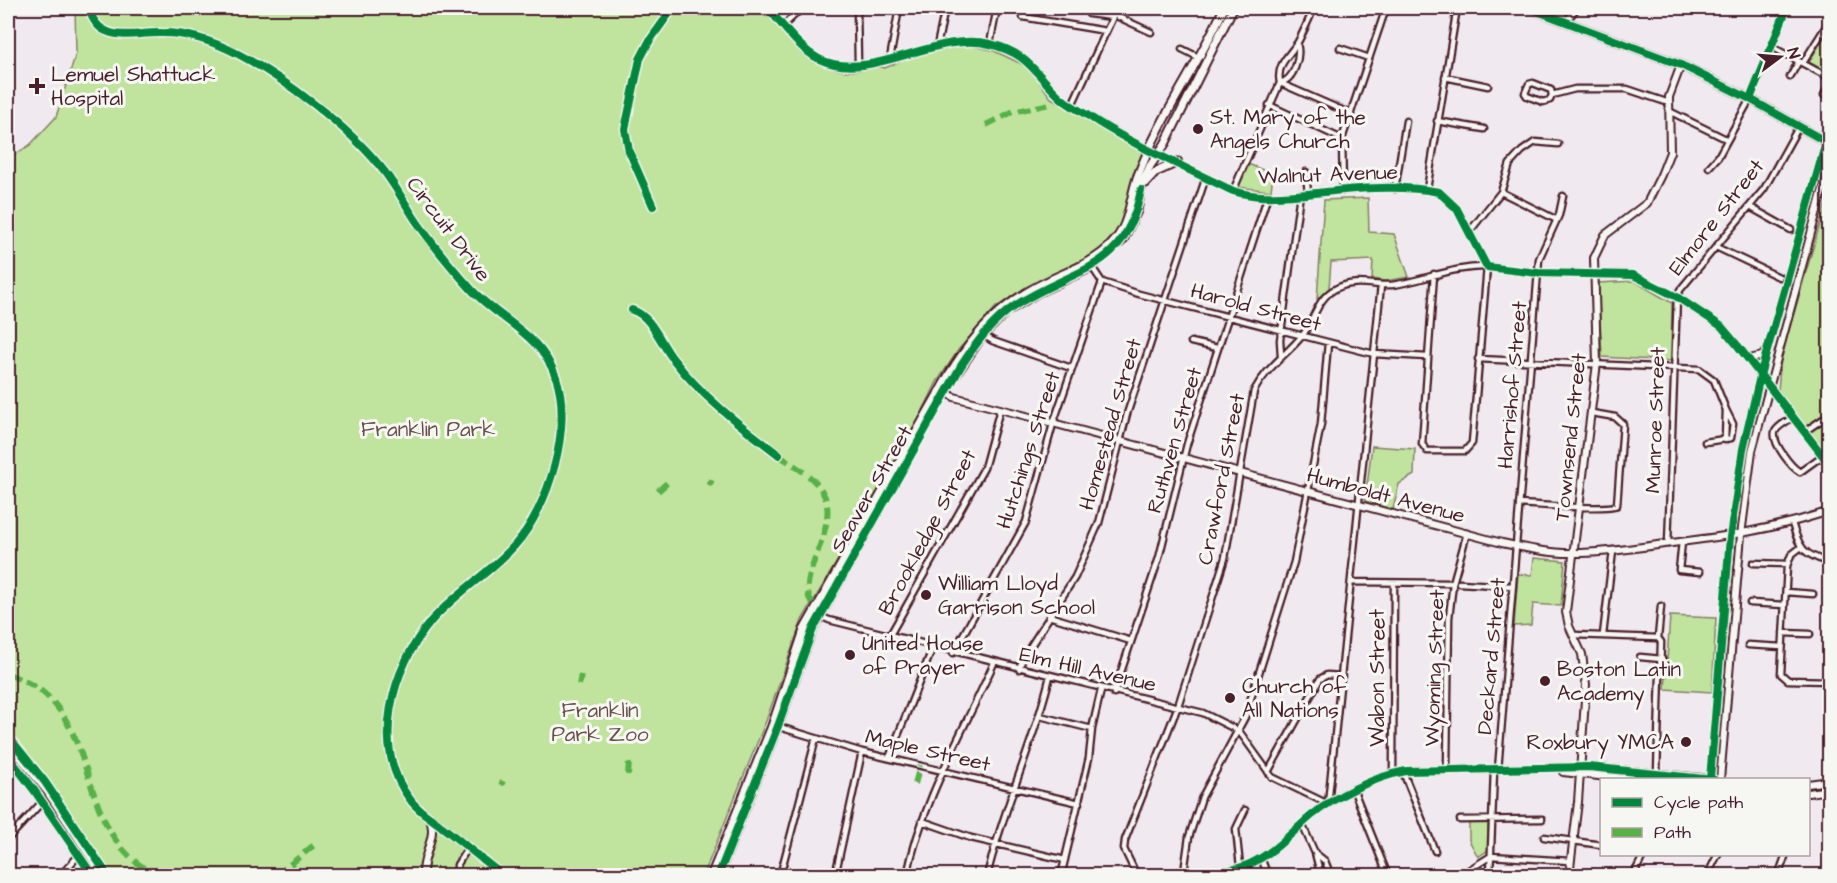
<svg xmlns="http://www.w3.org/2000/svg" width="1837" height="883" font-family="'Architects Daughter',sans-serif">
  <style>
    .green { fill: #c0e39d; stroke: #858164; stroke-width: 1.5 }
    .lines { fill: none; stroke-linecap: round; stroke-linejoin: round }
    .street-casing { stroke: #4a1f2b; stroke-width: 9 }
    .secondary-casing { stroke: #4a1f2b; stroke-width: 10 }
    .primary-casing { stroke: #4a1f2b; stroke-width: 11 }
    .street { stroke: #f6f6f2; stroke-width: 4.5 }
    .secondary { stroke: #f6f6f2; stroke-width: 6 }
    .primary { stroke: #f6f6f2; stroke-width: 7 }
    .quiet { stroke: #57b146; stroke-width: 6; stroke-dasharray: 12 6; stroke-linecap: butt }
    .cycleway-casing { stroke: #f6f6f2; stroke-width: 11 }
    .cycleway { stroke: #00873e; stroke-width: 8 }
    .poi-dot { fill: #4a1f2b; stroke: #f6f6f2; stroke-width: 2 }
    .labels { text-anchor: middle; stroke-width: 6; stroke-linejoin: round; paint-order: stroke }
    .poi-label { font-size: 21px; fill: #4a1f2b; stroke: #f6f6f2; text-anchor: start }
    .street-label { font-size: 21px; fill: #4a1f2b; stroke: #f6f6f2 }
    .park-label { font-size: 21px; fill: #685048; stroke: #f6f6f2 }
  </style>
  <rect width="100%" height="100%" fill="#f0eaf0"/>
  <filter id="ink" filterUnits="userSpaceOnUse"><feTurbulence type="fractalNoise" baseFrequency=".0167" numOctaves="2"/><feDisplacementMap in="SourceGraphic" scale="12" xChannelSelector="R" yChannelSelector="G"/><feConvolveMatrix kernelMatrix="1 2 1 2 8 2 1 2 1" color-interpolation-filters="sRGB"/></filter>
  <g filter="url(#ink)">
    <!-- green -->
    <path class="green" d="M75 8H724L747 16 757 8H763C786 34 809 69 848 71 860 72 874 64 885 68L903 60 940 49 966 45 992 50 1028 67 1051 98 1131 143 1141 151 1143 156 1133 174 1125 216 1118 229 1104 246 1089 258 1027 287 996 307 959 349 937 382 903 451 802 620 766 721 703 876 112 875 39 769 8 732V159L30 145 56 117 76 53Z
      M1829 29V74L1809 62Z
      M1248 164 1273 174 1271 191 1238 187Z
      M1829 193V460L1778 390 1781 358Z
      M1368 198 1369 232 1394 234 1409 277 1385 281 1372 279 1373 260 1331 262 1329 288 1317 299 1324 200Z
      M1634 281 1672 303 1671 361 1602 357 1598 283Z
      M1372 446 1415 449 1414 475 1399 484 1393 510 1365 501Z
      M1534 558 1565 561 1561 606 1533 604 1531 625 1514 626 1518 574 1532 575Z
      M1670 616 1716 618 1712 692 1665 689Z
      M1488 822V850L1478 857 1469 840V823Z"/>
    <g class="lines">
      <!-- street casing -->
      <g class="street-casing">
        <path id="street" d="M857 8 858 64
          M1089 14 1113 17
          M1114 15 1151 32
          M1023 17 1106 31
          M1566 21 1577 8
          M784 25 802 8
          M990 44 997 8
          M937 46 945 8
          M1772 47 1830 78
          M1340 48 1369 58
          M1182 49 1198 57
          M890 59 899 8
          M1803 63 1830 20
          M1445 77 1488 86
          M1790 77 1799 61
          M1280 83 1351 114
          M1280 83C1294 80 1301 57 1297 44
          M1552 95 1551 90 1533 83 1529 84 1525 93 1527 96 1543 102 1550 100 1552 95 1575 89H1627L1669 103
          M1824 95 1830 84
          M1072 105 1117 8
          M1269 105 1342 139
          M1669 111 1726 139
          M1437 121 1484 129
          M1709 167 1718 157 1750 99
          M1306 172 1308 194
          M1395 189 1406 121
          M1427 189 1457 8
          M1233 191 1280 83C1276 64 1289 56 1298 42 1304 31 1309 19 1314 8
          M1343 191 1342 139 1386 8
          M1501 192 1557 220
          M1750 207 1791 230
          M1470 231 1501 192 1510 164 1522 151 1535 142 1558 144
          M1716 247 1779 277
          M1092 267 1102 282 1139 294 1374 354 1427 357
          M981 334 993 341 1071 368
          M1191 342 1217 348
          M1281 356 1280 340 1300 194
          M1478 359 1699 369 1714 380 1726 410
          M1793 417C1788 421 1777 426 1775 432 1772 443 1791 467 1800 472L1822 456
          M1804 432 1823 419 1830 421
          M1705 442 1731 438 1733 424 1726 410 1725 440
          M1519 504C1534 505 1610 510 1617 505L1623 424 1615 417 1592 413
          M1792 523C1800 550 1803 554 1830 563
          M1682 542 1679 570 1700 572
          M1668 544 1677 297 1680 290 1764 189 1799 126
          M1800 548 1791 555 1787 566 1781 674 1788 680 1830 681
          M1753 563 1787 564
          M1351 582 1453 583
          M1459 583 1513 586
          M1786 592 1813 594
          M1750 603 1785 605
          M813 613 829 620 1203 713 1239 731 1272 777 1328 804 1381 285
          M1049 616 1131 641
          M1783 633 1810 634
          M890 635 984 468 1000 409
          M1574 635 1658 638 1661 642 1657 773
          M1603 635 1613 551
          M1658 638 1661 606
          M1748 645 1782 647
          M953 653 1026 522 1053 424 1102 282
          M1640 657 1662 659
          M1019 669 1023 658 1075 577 1099 523 1127 414 1206 177
          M1114 693 1159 558 1187 444 1267 198
          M1040 716 1092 729
          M776 726 862 752 1079 803
          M889 758 933 647
          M1447 770 1449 618 1453 583 1467 533
          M1498 770 1539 259 1559 215 1563 196
          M1268 772 1320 679 1327 675 1342 676
          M1403 772 1435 851
          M1393 774 1394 583
          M1354 791 1388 876
          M1460 820 1542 819
          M922 821 971 838 1065 860
          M1302 824 1315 853 1321 876
          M1544 837 1602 845
          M8 839 42 802
          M1315 853 1325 861 1331 876
          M1261 858 1268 876
          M1491 870 1508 876
          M1184 872 1189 837 1202 797 1245 717 1294 562 1321 424 1328 343
          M60 876 79 855
          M457 876V865L467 849
          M780 876 816 738
          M835 876 862 752
          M907 876C922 801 963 732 994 663
          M987 876C1003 808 1034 744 1050 676
          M1061 876 1089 758 1092 729 1101 690
          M1137 876 1124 849 1125 840 1178 706 1225 558 1254 391C1266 368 1286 355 1302 336 1315 320 1316 298 1337 288 1355 279 1373 286 1392 285 1424 281 1453 266 1487 267L1472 443 1465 451H1427L1422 444 1434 274
          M1241 876 1236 829 1245 810
          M1459 876 1491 856 1570 861
          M1490 876 1494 770
          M1633 876 1644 854
          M1707 876 1718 854
          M1778 876 1786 854"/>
      </g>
      <!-- secondary casing -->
      <g class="secondary-casing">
        <path id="secondary" d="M88 8C92 17 96 27 106 31 123 39 144 32 162 33 188 33 215 42 238 54 284 78 347 126 379 165 394 182 404 203 417 222 433 245 452 268 471 289 500 321 540 333 556 377 573 426 549 507 515 545 490 573 457 592 432 620 391 668 369 749 412 802 420 812 431 818 441 826 462 842 482 860 504 876
          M768 8C782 24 799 49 819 59 871 84 935 30 990 44 1027 53 1032 69 1057 94 1065 103 1077 109 1087 115 1132 145 1185 167 1233 191 1258 199 1281 196 1307 194 1349 189 1398 184 1439 192L1457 209 1487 267 1538 273 1633 275 1677 297 1721 326 1738 346 1830 465
          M1750 99 1787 8
          M1749 359 1762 356 1767 351
          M941 389 954 397 1000 409 1502 543C1526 548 1552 554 1575 553 1608 553 1640 547 1672 543 1729 536 1774 529 1830 511
          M8 742 48 793 103 876
          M8 756 34 790 93 876
          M1563 772 1634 780
          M1710 780 1730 537 1743 449 1761 372 1826 142
          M1720 780 1741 535 1752 451 1830 163
          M1808 784 1830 781
          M1808 793 1830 790
          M423 876C421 856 439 835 429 818
          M1141 876C1177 866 1215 880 1250 864 1274 853 1291 833 1311 816 1337 795 1374 777 1406 771L1589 767 1713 779
          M1569 876 1578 802 1586 685 1582 654 1569 626 1566 612 1597 363 1594 258 1605 235 1647 203 1661 175 1670 152 1669 97 1681 65"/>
      </g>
      <!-- primary casing -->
      <g class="primary-casing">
        <path id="primary" d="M1529 8 1681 65 1750 99 1830 144
          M1146 183 1156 172 1178 162
          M711 876 772 726 804 630 950 373C975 333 1001 304 1044 283 1067 271 1093 264 1111 245 1130 226 1129 202 1137 178 1159 118 1198 66 1224 8
          M718 876 778 726 813 629 951 382 983 335 1006 312 1037 293 1092 267 1123 240 1137 211 1142 184 1150 166 1165 144 1233 8"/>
      </g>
      <!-- street -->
      <use href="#street" class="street"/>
      <!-- secondary -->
      <use href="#secondary" class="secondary"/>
      <!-- primary -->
      <use href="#primary" class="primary"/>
      <!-- quiet -->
      <path class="quiet" d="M986 125 1012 112 1050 104
        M779 455C795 467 815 476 824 495 841 530 788 587 816 606
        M708 481 713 484
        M658 491 667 483
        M8 674C22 680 36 685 47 696 100 746 80 841 159 876
        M579 685 581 675
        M628 775 629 763
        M915 784 920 765
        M501 785 503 781
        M276 876 314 845"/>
      <!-- cycleway casing -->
      <g class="cycleway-casing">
        <path id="cycleway" d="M88 8C92 17 96 27 106 31 123 39 144 32 162 33 188 33 215 42 238 54 284 78 347 126 379 165 394 182 404 203 417 222 433 245 452 268 471 289 500 321 540 333 556 377 573 426 549 507 515 545 490 573 457 592 432 620 391 668 369 749 412 802 420 812 431 818 441 826 462 842 482 860 504 876
          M768 8C782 24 799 49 819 59 871 84 935 30 990 44 1027 53 1032 69 1057 94 1065 103 1077 109 1087 115 1132 145 1185 167 1233 191 1258 199 1281 196 1307 194 1349 189 1398 184 1439 192L1457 209 1487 267 1538 273 1633 275 1677 297 1721 326 1738 346 1830 465
          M1529 8 1681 65 1750 99 1830 144
          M1750 99 1787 8
          M653 206 629 151 625 129 640 59 650 40 673 8
          M632 310C652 316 660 343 673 359 702 397 741 426 779 455
          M8 736 45 782 108 876
          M8 756 34 790 93 876
          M1710 779 1730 537 1743 449 1761 372 1826 142
          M718 876 778 726 813 629 961 366C976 343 992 321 1016 305 1076 266 1125 273 1141 190
          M1141 876C1177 866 1215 880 1250 864 1274 853 1291 833 1311 816 1337 795 1374 777 1406 771L1589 767 1714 780"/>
      </g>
      <!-- cycleway -->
      <use href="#cycleway" class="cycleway"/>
    </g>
  </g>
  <!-- markers -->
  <g class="poi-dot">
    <path d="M34 77h6v6h6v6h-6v6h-6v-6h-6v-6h6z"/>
    <circle cx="1198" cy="129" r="6"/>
    <circle cx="926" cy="595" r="6"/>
    <circle cx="850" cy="655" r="6"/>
    <circle cx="1545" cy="681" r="6"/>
    <circle cx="1230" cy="698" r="6"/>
    <circle cx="1686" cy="742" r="6"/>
  </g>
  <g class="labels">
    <!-- poi labels -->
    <g class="poi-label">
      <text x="51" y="81">Lemuel Shattuck<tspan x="51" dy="24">Hospital</tspan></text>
      <text x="1210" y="124">St. Mary of the<tspan x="1210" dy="24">Angels Church</tspan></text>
      <text x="938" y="590">William Lloyd<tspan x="938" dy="24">Garrison School</tspan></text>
      <text x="862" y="650">United House<tspan x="862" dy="24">of Prayer</tspan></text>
      <text x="1557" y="676">Boston Latin<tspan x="1557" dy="24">Academy</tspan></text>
      <text x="1242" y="693">Church of<tspan x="1242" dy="24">All Nations</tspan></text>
      <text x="1674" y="749" text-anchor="end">Roxbury YMCA</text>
    </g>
    <!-- street labels -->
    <g class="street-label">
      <text transform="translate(1328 174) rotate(-2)" y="7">Walnut Avenue</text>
      <text transform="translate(1716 217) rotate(-52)" y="7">Elmore Street</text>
      <text transform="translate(449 229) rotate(53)" y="7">Circuit Drive</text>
      <text transform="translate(1256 307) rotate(15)" y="7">Harold Street</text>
      <text transform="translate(1512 385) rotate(-85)" y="7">Harrishof Street</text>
      <text transform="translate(1655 420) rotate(-88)" y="7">Munroe Street</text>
      <text transform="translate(1110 424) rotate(-74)" y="7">Homestead Street</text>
      <text transform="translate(1570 437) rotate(-84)" y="7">Townsend Street</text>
      <text transform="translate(1174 440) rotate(-74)" y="7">Ruthven Street</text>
      <text transform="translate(1028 450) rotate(-72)" y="7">Hutchings Street</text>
      <text transform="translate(1221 479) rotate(-79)" y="7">Crawford Street</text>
      <text transform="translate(871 489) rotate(-60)" y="7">Seaver Street</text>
      <text transform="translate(1386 495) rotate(15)" y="7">Humboldt Avenue</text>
      <text transform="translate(927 532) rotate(-62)" y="7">Brookledge Street</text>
      <text transform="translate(1491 656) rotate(-85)" y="7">Deckard Street</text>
      <text transform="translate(1434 668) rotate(-88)" y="7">Wyoming Street</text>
      <text transform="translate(1088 669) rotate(13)" y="7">Elm Hill Avenue</text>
      <text transform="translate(1377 678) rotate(-90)" y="7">Wabon Street</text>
      <text transform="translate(928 750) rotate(13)" y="7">Maple Street</text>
    </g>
    <!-- park labels -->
    <g class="park-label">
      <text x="428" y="436">Franklin Park</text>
      <text x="600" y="717">Franklin<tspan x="600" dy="24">Park Zoo</tspan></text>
    </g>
  </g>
  <!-- margin -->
  <rect width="1837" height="883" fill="none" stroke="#f6f6f2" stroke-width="30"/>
  <rect x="15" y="15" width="1807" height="853" fill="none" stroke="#4a1f2b" stroke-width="2" filter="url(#ink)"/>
  <!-- legend -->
  <rect x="1600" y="778" width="210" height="78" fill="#f6f6f2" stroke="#b1a0a2" stroke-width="1.5"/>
  <rect x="1612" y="798" width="30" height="9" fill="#00873e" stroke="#b1a0a2" stroke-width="1.5"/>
  <text x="1654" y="808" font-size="18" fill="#4a1f2b">Cycle path</text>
  <rect x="1612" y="828" width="30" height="9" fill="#57b146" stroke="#b1a0a2" stroke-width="1.5"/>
  <text x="1654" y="838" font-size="18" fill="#4a1f2b">Path</text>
  <!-- north arrow -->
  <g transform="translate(1780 57) rotate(74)" stroke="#f6f6f2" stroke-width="4.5" paint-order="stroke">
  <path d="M0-4.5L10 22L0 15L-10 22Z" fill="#4a1f2b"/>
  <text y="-9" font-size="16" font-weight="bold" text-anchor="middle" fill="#4a1f2b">N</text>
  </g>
</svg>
